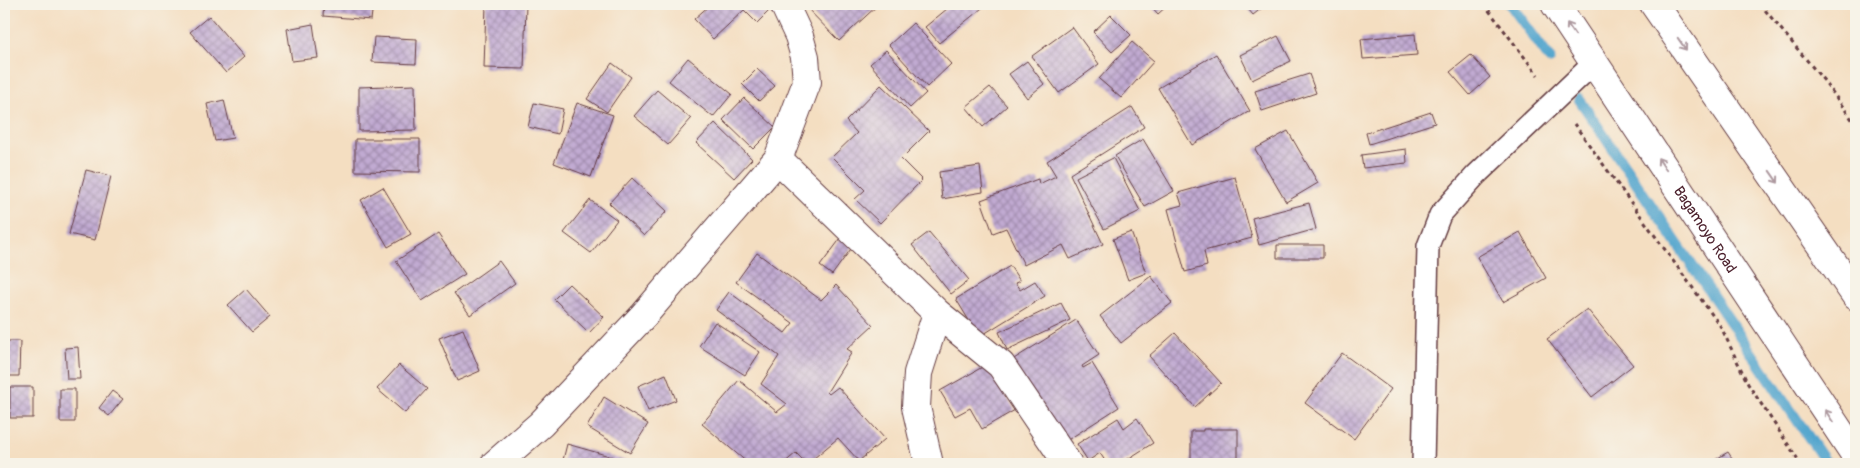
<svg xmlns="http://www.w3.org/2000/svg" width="1860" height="468" font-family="Pangolin,sans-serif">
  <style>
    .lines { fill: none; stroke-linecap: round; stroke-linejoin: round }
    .stream { stroke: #52a5cd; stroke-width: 11 }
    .building { fill: url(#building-cross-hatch) }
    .service-casing { stroke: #643c42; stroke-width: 24 }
    .minor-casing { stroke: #643c42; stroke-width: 30 }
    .trunk-casing { stroke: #643c42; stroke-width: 30 }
    .path { stroke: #643c42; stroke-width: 3; stroke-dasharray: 4 4; stroke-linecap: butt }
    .service { stroke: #fff; stroke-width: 21 }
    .minor { stroke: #fff; stroke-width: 28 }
    .trunk { stroke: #fff; stroke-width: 28 }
    .oneway { stroke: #ae9aa0 }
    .labels { text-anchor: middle; stroke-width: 5; stroke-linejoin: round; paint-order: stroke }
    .street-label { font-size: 15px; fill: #4a1f2b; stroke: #f7f3e8 }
  </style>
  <defs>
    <pattern id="building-cross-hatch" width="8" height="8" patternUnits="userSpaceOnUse" patternTransform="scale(1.25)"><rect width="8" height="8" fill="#c1aad2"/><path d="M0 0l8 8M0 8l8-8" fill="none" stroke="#9f8aab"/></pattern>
  </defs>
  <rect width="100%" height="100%" fill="#f7f3e8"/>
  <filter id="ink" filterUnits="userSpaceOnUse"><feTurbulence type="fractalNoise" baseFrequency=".02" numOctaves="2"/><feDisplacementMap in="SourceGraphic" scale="10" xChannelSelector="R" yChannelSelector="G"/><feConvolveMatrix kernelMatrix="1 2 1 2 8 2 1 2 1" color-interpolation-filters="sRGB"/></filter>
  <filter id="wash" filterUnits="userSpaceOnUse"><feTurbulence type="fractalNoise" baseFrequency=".0096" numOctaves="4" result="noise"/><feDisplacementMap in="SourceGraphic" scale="20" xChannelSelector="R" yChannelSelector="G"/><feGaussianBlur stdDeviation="1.12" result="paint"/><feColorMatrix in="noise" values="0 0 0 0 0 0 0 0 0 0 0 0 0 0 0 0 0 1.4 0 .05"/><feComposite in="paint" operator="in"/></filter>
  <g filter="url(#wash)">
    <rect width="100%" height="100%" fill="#f4dec1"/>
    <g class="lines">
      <!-- stream -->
      <path class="stream" d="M1510 4 1550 59
        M1579 99 1827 464"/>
    </g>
    <g id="blocks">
      <!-- building -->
      <path class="building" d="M324 4H373L371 20 323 16Z
        M486 4H526L524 69 484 68Z
        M711 4H768L772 8 757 23 744 10 713 39 694 19Z
        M803 4H879L839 41Z
        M953 4H987L939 43 925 27Z
        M1149 4H1169L1158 14Z
        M1244 4H1267L1253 15Z
        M1111 15 1131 35 1112 52 1093 32Z
        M209 16 244 57 226 73 190 32Z
        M913 23 951 64 927 87 889 45Z
        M313 24 318 58 292 61 287 29Z
        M1072 27 1099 64 1059 93 1032 56Z
        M1415 34 1417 55 1363 59 1361 39Z
        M1278 36 1291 61 1252 80 1240 55Z
        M374 37 417 39 416 64 372 62Z
        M1132 42 1154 61 1121 98 1099 79Z
        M886 50 926 93 910 108 870 64Z
        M1216 54 1250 111 1192 145 1158 88Z
        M1471 55 1490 77 1470 95 1450 72Z
        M688 58 732 94 713 117 669 81Z
        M1027 61 1044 84 1027 98 1009 74Z
        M612 63 631 77 607 112 587 99Z
        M757 69 775 86 759 101 742 84Z
        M1309 74 1316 93 1262 111 1255 91Z
        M415 85 416 130 359 131V87Z
        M881 85 929 131 901 159 922 180 880 223 855 199 865 190 832 157 857 133 846 121Z
        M990 87 1007 106 983 127 966 107Z
        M657 90 691 119 668 145 634 116Z
        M744 98 775 127 753 149 723 120Z
        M224 100 233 138 215 141 207 104Z
        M534 103 563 109 558 134 528 127Z
        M577 103 613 115 591 177 554 163Z
        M1132 107 1144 127 1070 174 1103 244 1070 259 1063 245 1024 265 1006 228 993 233 981 200 1038 179 1039 184 1056 176 1047 161Z
        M1431 112 1435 123 1369 144 1366 133Z
        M715 123 752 159 734 178 696 143Z
        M1288 131 1318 183 1286 202 1255 149Z
        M355 139H420V172L355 171Z
        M1143 139 1174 191 1145 207 1115 156Z
        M1406 149 1407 163 1363 168 1361 155Z
        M1113 158 1140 211 1104 229 1076 177Z
        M980 166 983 192 942 199 939 172Z
        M86 170 111 176 95 240 69 234Z
        M1235 177 1252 238 1204 251 1207 266 1185 272 1168 209 1182 205 1178 193Z
        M632 178 667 211 644 236 609 203Z
        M383 187 411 234 388 247 361 200Z
        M590 200 617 220 591 253 564 233Z
        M1309 203 1316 229 1259 245 1252 218Z
        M929 232 969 280 951 294 912 245Z
        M1131 232 1146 273 1128 280 1113 239Z
        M1520 232 1546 278 1503 302 1477 257Z
        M438 234 465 274 422 301 396 261Z
        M844 234 856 242 832 275 820 266Z
        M1277 245H1323V258H1277Z
        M757 253 821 300 836 285 873 325 847 349 852 352 827 392 829 394 838 387 885 439 859 461 838 438 807 464 796 453 783 464H749L702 424 739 380 777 412 787 404 761 384 779 356 716 310 729 292 785 333 793 323 736 282Z
        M499 261 515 283 470 315 454 293Z
        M1010 266 1020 281 1015 283 1020 290 1035 281 1045 296 979 337 956 299Z
        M1151 276 1172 303 1121 343 1100 316Z
        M569 284 604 317 589 333 554 299Z
        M246 289 270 317 252 332 228 305Z
        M1061 303 1070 320 1007 350 999 332Z
        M1587 309 1633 365 1592 397 1547 339Z
        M1076 320 1099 355 1082 366 1083 368 1092 363 1119 407 1063 443 1009 362Z
        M715 322 760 352 745 375 699 346Z
        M463 329 480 371 457 381 439 338Z
        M1175 333 1221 383 1195 407 1149 356Z
        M6 341H20L19 376H6Z
        M78 347 80 379H67L65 348Z
        M1342 353 1391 389 1354 439 1305 403Z
        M399 365 427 389 405 413 377 389Z
        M986 365 1015 410 982 429 970 408 955 416 940 391Z
        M666 374 676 400 648 411 638 386Z
        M10 387H33V418H10Z
        M60 389H75V422H60Z
        M112 391 123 399 109 416 99 408Z
        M604 397 648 424 630 453 587 427Z
        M1118 418 1124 428 1137 418 1153 443 1120 464H1107L1100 453 1088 461 1077 444Z
        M1203 429H1238V464H1191V431H1203Z
        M567 444 627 461 626 464H562Z
        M1728 452 1736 464H1708Z"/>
    </g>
  </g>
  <g filter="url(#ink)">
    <use href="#blocks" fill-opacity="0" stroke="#643c42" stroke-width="1"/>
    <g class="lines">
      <!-- service casing -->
      <g class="service-casing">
        <path id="service" d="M1423 464 1428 246 1440 215 1476 175 1594 63"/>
      </g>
      <!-- minor casing -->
      <g class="minor-casing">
        <path id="minor" d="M778 159 937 313 1001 365 1068 464
          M495 464 541 424 644 315 778 159 807 82 805 57 799 36 784 4
          M929 464 916 407 918 373 937 313"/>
      </g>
      <!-- trunk casing -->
      <g class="trunk-casing">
        <g id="trunk">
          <path id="s1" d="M1555 4 1856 456"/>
          <path d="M1654 4 1856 296"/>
        </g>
      </g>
      <!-- path -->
      <path class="path" d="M1484 4 1538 75
        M1760 4 1825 82 1856 125
        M1574 124 1721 327 1748 384 1801 464"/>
      <!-- service -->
      <use href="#service" class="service"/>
      <!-- minor -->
      <use href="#minor" class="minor"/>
      <!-- trunk -->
      <use href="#trunk" class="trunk"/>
    </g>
    <!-- one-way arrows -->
    <defs><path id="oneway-shaft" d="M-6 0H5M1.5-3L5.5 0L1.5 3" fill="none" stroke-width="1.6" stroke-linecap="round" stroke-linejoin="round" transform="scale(1.25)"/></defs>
    <g class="oneway">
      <use href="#oneway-shaft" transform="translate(1571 29) rotate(-124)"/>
      <use href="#oneway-shaft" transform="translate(1682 44) rotate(55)"/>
      <use href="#oneway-shaft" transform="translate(1662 164) rotate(-124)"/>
      <use href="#oneway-shaft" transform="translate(1774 177) rotate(55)"/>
      <use href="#oneway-shaft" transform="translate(1829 416) rotate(-124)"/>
    </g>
  </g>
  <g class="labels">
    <!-- street labels -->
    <g class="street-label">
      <text dy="5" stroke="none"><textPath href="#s1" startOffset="271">Bagamoyo Road</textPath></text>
    </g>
  </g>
  <!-- margin -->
  <rect width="1860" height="468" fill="none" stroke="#f7f3e8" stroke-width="20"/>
</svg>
